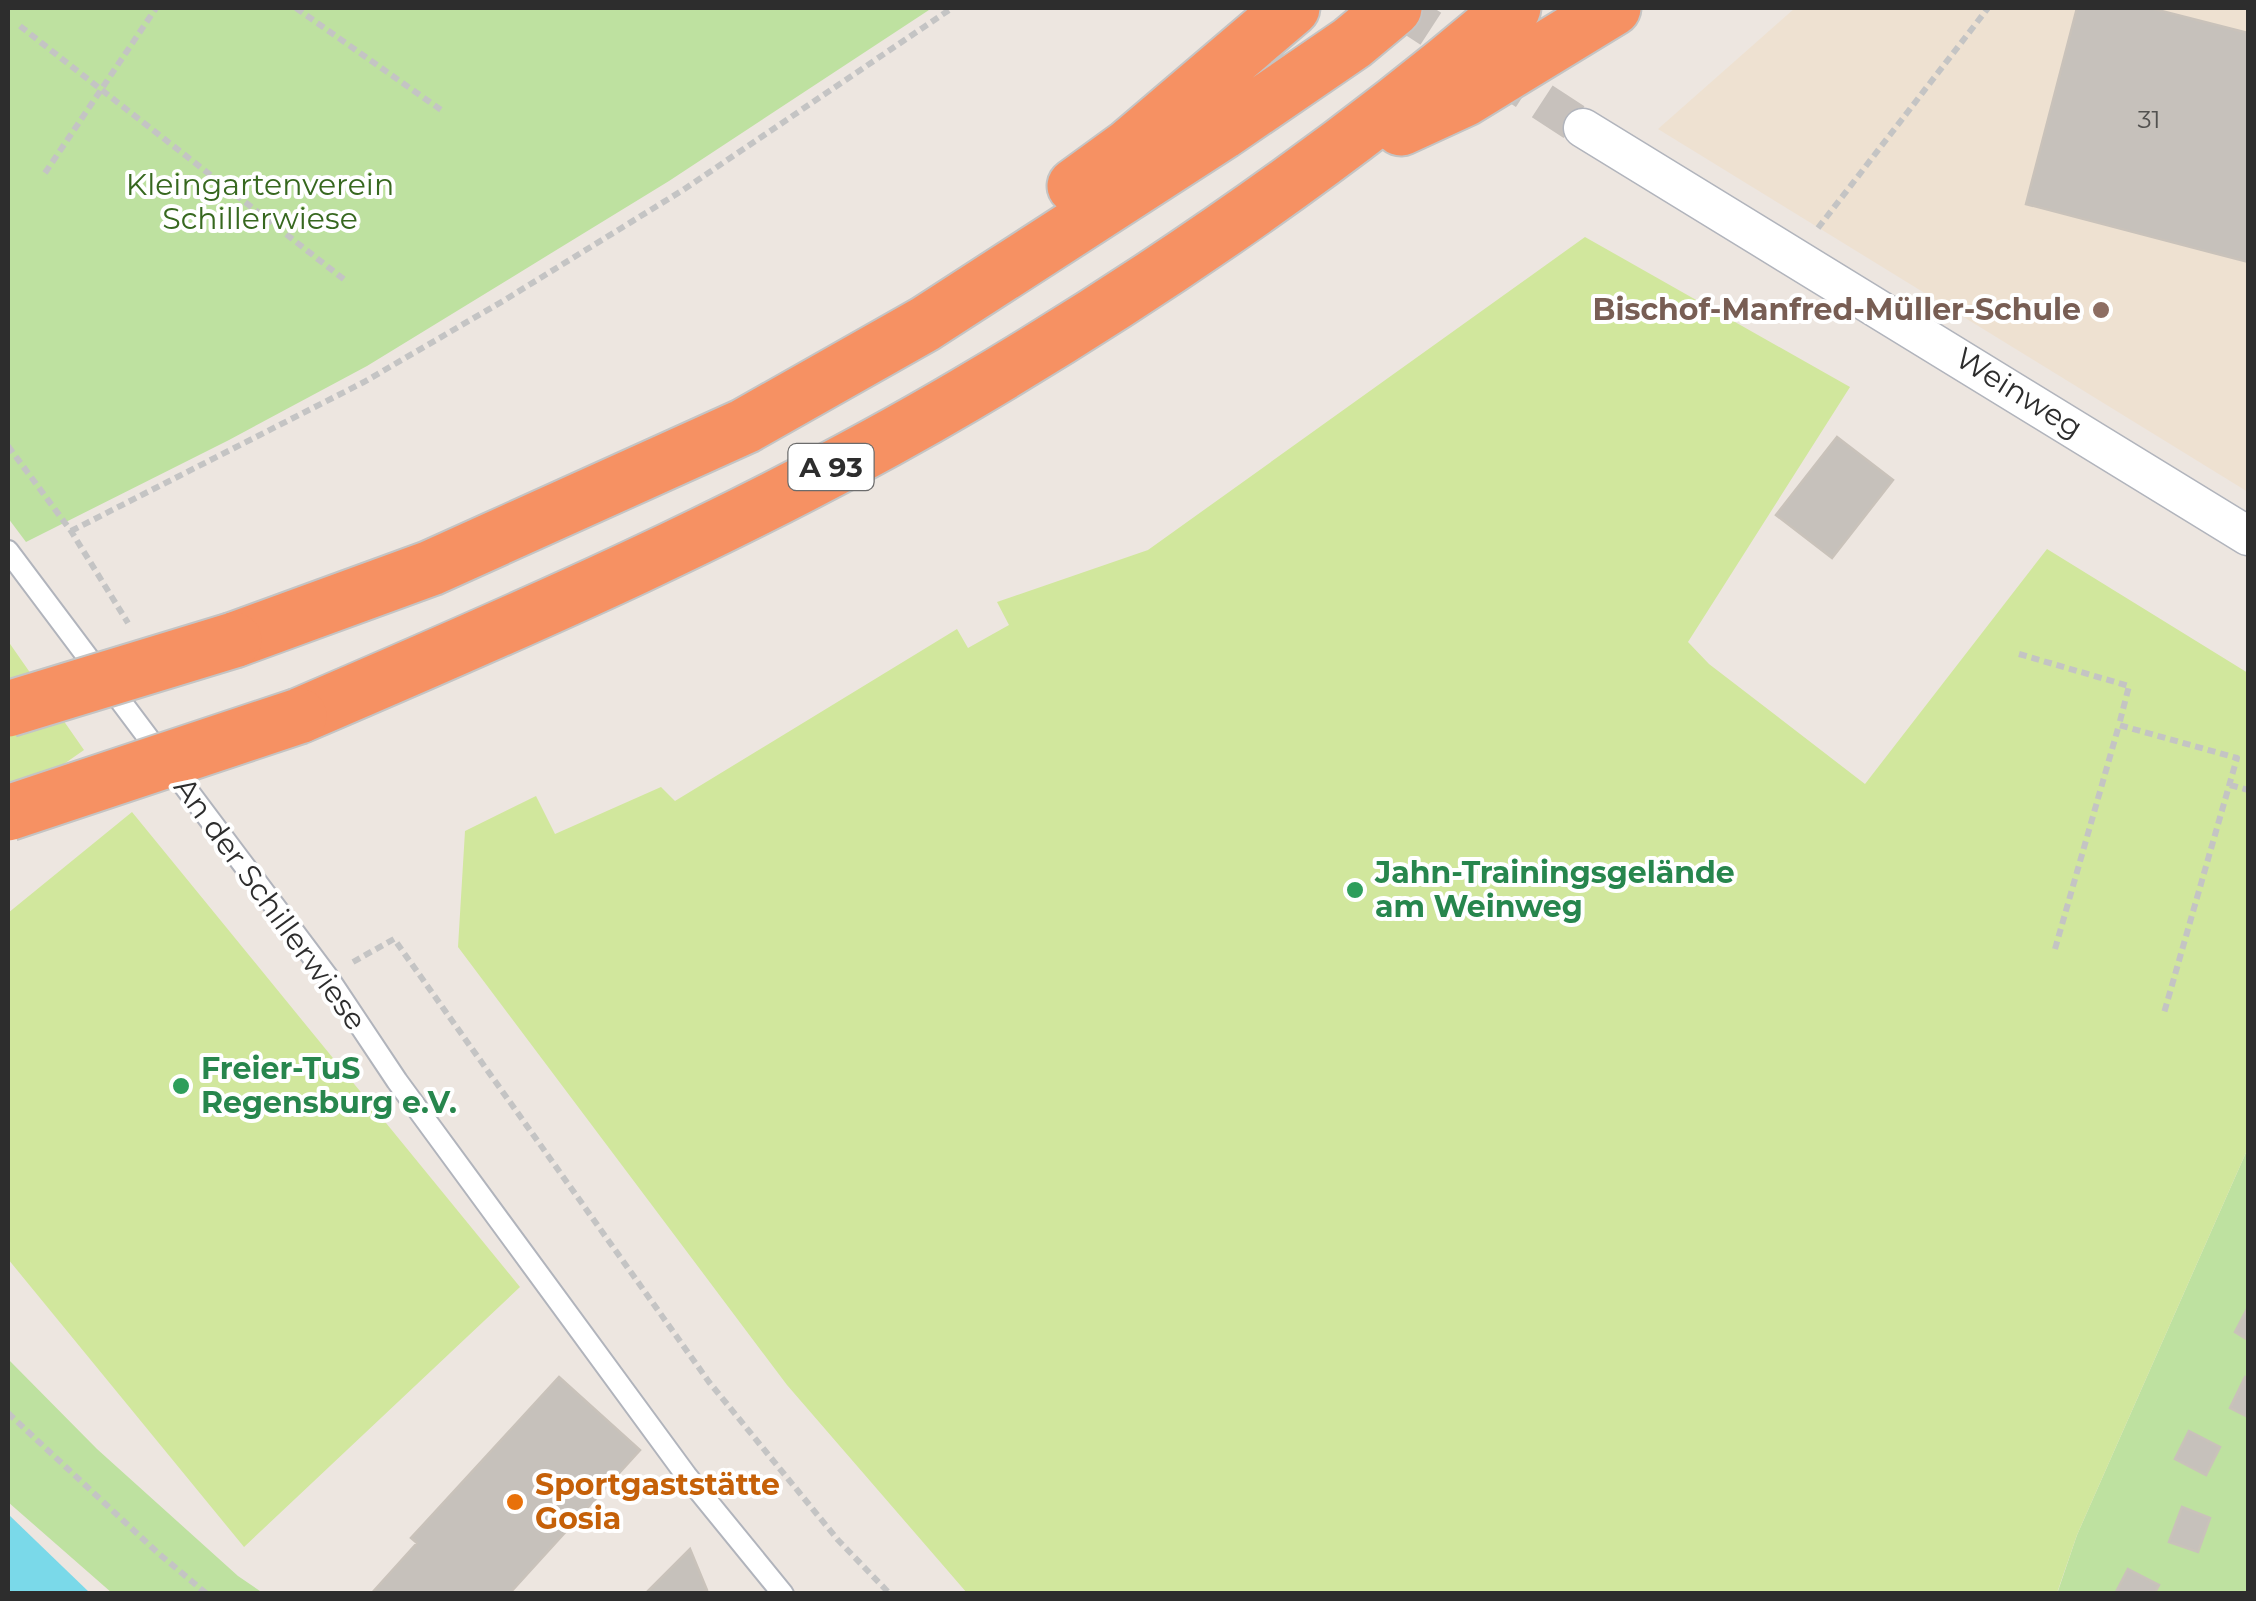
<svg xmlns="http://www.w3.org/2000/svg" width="2256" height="1601" font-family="Montserrat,sans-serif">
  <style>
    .education { fill: #eee1d1 }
    .green { fill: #bee1a0 }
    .pitch { fill: #d1e79d }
    .water { fill: #7ad9e9 }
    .building { fill: #c6c1bb; stroke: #c9c2ba; stroke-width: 2.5 }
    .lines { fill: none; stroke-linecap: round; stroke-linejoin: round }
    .street-tunnel { stroke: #c7c1bc; stroke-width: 38; stroke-dasharray: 38 19; stroke-linecap: butt }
    .lane-casing { stroke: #b1b4bc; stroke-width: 24 }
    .street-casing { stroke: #b1b4bc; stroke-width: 41 }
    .highway-casing { stroke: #c4c4c4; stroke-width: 59 }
    .path { stroke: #c4c4c4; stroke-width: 6; stroke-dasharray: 8 5; stroke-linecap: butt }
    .lane { stroke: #fff; stroke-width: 20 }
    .street { stroke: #fff; stroke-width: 38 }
    .highway { stroke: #f69163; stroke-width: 55 }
    .highway-bridge-casing { stroke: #c4c4c4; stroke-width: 59; stroke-linecap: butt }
    .highway-bridge { stroke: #f69163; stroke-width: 55 }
    .education-dot { fill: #8d6e63; stroke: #fff; stroke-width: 4 }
    .leisure-dot { fill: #2e9e5b; stroke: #fff; stroke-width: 4 }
    .food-dot { fill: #e8710a; stroke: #fff; stroke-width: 4 }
    .labels { text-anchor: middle; stroke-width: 8; stroke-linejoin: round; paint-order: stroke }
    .number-label { font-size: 25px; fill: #535250 }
    .shield { fill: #fff; stroke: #6c6c6c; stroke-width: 2.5 }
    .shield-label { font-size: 28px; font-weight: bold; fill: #2d2d2d }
    .park-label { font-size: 30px; fill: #37681f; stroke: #fff }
    .education-label { font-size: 30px; font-weight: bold; fill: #785e54; stroke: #fff; text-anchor: end }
    .street-label { font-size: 30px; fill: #2d2d2d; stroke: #fff }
    .leisure-label { font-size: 30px; font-weight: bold; fill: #27864d; stroke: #fff; text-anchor: start }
    .food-label { font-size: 30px; font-weight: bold; fill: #c56008; stroke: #fff; text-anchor: start }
  </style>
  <rect width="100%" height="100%" fill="#ede6e0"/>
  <!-- education -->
  <path class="education" d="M1795 8H2248V492L1658 129Z"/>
  <!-- green -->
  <path class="green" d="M8 8H932L669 181 367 366 229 440 26 542 8 518Z
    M2248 1148V1593L2057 1594 2077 1535Z
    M8 1359 97 1449 238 1576 263 1593H112L8 1502Z"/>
  <!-- pitch -->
  <path class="pitch" d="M1585 237 1850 387 1688 642 1709 664 1865 784 2047 549 2248 673V1148L2077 1535 2057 1593H967L787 1385 458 947 465 831 536 796 555 834 661 787 675 801 957 629 968 648 1009 625 997 602 1148 550Z
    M8 641 84 750 8 803Z
    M132 812 520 1287 244 1547 8 1259V913Z"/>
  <!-- water -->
  <path class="water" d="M8 1514 90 1593H8Z"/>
  <!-- building -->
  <path class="building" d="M2077 8H2150L2248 33V262L2026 204Z
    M1837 437 1893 480 1832 558 1776 515Z
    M2248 1307V1340L2235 1332Z
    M559 1377 640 1450 509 1594H371L417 1543 411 1538Z
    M2245 1377 2248 1378V1417L2230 1408Z
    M2189 1431 2220 1447 2206 1475 2175 1459Z
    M2182 1507 2210 1518 2198 1552 2169 1542Z
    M690 1549 707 1590 702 1594H645Z
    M2128 1569 2159 1585 2154 1594H2115Z"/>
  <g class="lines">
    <!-- street-tunnel -->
    <path class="street-tunnel" d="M1399 8 1583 128"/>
    <!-- lane casing -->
    <g class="lane-casing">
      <path id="lane" d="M8 551 327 976 397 1081 686 1475 783 1594"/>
    </g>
    <!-- street casing -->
    <g class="street-casing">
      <path id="street" d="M1583 128 2248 536"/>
    </g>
    <!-- highway casing -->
    <g class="highway-casing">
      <path id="highway" d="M1401 128 1464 99 1613 8
        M1075 186 1130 146 1292 8
        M234 640 431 568 745 426 925 324 1222 132 1352 43 1394 8
        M299 716C525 619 753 520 965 395 1158 281 1343 154 1513 8"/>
    </g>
    <!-- path -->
    <path class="path" d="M296 8 444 112
      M20 26 346 281
      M45 173 156 8
      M1818 228 1988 8
      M8 446 71 531 128 623
      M71 531 364 382 503 301 683 190 952 8
      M2019 654 2129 686 2119 725
      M2230 785 2248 790
      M2055 949 2119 725 2237 758 2164 1013
      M353 962 394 939 709 1382 838 1540 890 1594
      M8 1413 158 1553 207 1594"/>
    <!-- lane -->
    <use href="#lane" class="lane"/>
    <!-- street -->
    <use href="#street" class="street"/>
    <!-- highway -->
    <use href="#highway" class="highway"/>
    <!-- highway-bridge casing -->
    <g class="highway-bridge-casing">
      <path id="highway-bridge" d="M8 709 234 640
        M8 813 299 716"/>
    </g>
    <!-- highway-bridge -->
    <use href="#highway-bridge" class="highway-bridge"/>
  </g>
  <!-- markers -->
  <circle class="education-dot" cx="2101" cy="310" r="10"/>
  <g class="leisure-dot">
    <circle cx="1355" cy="890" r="10"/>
    <circle cx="181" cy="1086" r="10"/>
  </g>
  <circle class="food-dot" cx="515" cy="1502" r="10"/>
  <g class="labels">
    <!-- number labels -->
    <g class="number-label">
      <text x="2149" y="128">31</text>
    </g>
    <!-- shield labels -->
    <rect class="shield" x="788.5" y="444" width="85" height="46" rx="8"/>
    <g class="shield-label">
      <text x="831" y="477">A 93</text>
    </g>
    <!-- park labels -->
    <g class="park-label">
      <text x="260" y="195">Kleingartenverein<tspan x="260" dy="34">Schillerwiese</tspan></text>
    </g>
    <!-- education labels -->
    <g class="education-label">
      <text x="2081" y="320">Bischof-Manfred-Müller-Schule</text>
    </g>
    <!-- street labels -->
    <g class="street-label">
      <text transform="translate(2019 393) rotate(32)" y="10">Weinweg</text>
      <text transform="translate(270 904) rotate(54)" y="10">An der Schillerwiese</text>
    </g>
    <!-- leisure labels -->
    <g class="leisure-label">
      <text x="1375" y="883">Jahn-Trainingsgelände<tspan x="1375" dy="34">am Weinweg</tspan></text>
      <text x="201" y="1079">Freier-TuS<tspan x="201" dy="34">Regensburg e.V.</tspan></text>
    </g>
    <!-- food labels -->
    <g class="food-label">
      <text x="535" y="1495">Sportgaststätte<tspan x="535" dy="34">Gosia</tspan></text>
    </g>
  </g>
  <!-- border -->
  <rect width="2256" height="1601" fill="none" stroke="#2d2d2d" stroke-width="20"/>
</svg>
